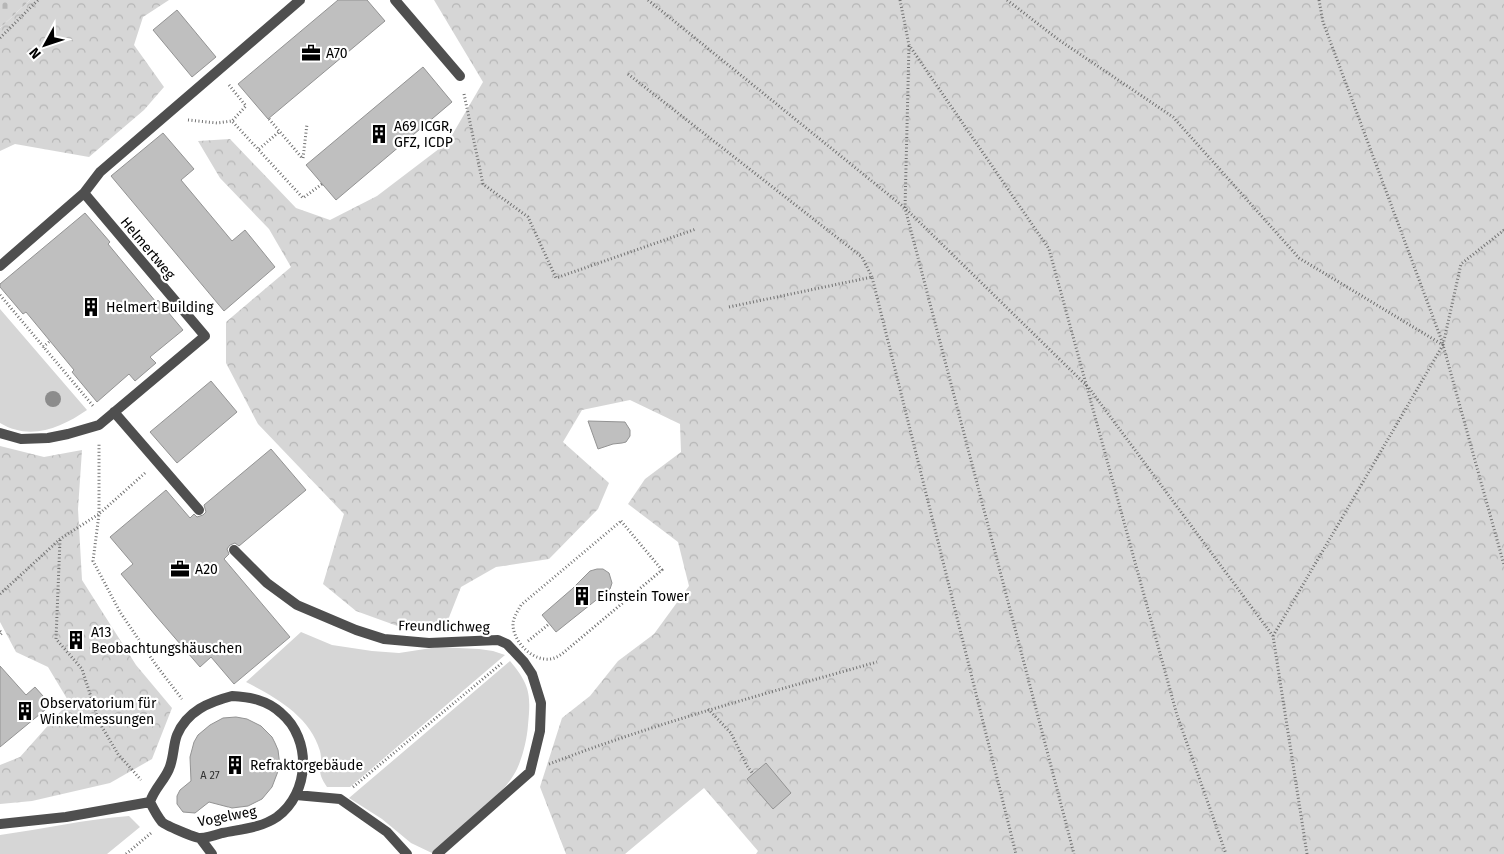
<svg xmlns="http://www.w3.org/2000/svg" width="1504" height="854" font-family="'Fira Sans',sans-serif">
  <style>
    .green { fill: #d6d6d6 }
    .forest { fill: url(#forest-crowns) }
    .cemetery { fill: url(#cemetery-stones) }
    .building { fill: #bfbfbf; stroke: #939393 }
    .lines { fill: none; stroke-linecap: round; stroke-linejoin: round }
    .path { stroke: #717171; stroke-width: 3; stroke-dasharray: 1 2.5; stroke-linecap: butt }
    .lane { stroke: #4f4f4f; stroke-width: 10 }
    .tree { fill: #8c8c8c }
    .labels { text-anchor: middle; stroke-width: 4.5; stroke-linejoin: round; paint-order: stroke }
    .number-label { font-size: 11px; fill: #303030 }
    .poi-label { font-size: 14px; fill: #000; stroke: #fff; text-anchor: start }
    .street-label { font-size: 14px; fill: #000; stroke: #fff }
  </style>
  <defs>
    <pattern id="forest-crowns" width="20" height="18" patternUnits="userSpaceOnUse" patternTransform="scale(1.25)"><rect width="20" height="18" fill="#d6d6d6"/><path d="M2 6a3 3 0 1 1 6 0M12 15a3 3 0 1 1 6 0" fill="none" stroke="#b6b6b6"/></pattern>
    <pattern id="cemetery-stones" width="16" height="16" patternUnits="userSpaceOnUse" patternTransform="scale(1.25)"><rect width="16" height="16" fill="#d6d6d6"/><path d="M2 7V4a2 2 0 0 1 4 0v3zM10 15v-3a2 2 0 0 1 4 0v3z" fill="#b6b6b6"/></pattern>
  </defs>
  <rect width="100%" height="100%" fill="#fff"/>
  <!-- green -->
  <path class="green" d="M0 309 87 410C61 428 30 441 0 423Z
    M301 632 332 645 372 651 399 653 438 647 479 649 493 651 505 655 350 787H327C314 768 324 768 320 751 310 716 275 697 246 682Z
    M510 661C530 685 531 694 528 725 527 739 523 756 517 769 505 795 456 833 434 854L411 843 382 819 349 798Z
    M129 816 140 827 107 854H0V835C43 829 86 819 129 816Z"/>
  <!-- forest -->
  <path class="forest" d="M30 0H169L143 17 134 45 164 87 144 110 89 157 15 144 0 151V28Z
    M434 0H1504V854H756L758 851 704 788 625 854H566L540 787 562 718 590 696 618 661 654 634 689 586 678 542 628 504 645 479 681 452 680 424 630 400 582 410 563 442 609 483 598 509 549 559 496 567 461 587 446 625 403 628 356 611 323 584 344 514 258 424 226 363V322L291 267 269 229 220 178 198 141 230 139 296 208 330 220 377 196 448 142 483 82Z
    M0 446 44 457 82 450 78 509 82 580 136 665 172 708 152 759 110 783 32 801 0 804V765L20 757 69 702 48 667 16 652 0 622Z"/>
  <!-- cemetery -->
  <path class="cemetery" d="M0 0H30L0 28Z"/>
  <!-- building -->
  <path class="building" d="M338 0H367L385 21 268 119 238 84Z
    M177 10 216 57 192 77 153 30Z
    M423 67 452 102 336 200 306 165Z
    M163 133 194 169 181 180 232 241 245 230 275 267 224 311 111 176Z
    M85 213 110 242 108 244 156 302 158 300 183 330 150 357 156 363 135 381 129 374 97 402 72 372 74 370 26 312 23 314 0 287V284Z
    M211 381 237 412 177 463 150 432Z
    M588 421 625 422 630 430V436L626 442 622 443 613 444 598 449Z
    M271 449 306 490 239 546 235 543 230 545 227 549 229 554 224 559 290 637 234 684 211 657 200 667 156 616 121 574 133 564 110 537 166 490 190 518 194 514 197 517 203 515 206 512 204 505Z
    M597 569H603L609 573 612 583 610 589 556 632 542 615 572 589 590 571Z
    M0 666 26 695 35 687 51 705 0 747Z
    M236 717 247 719 261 726 272 737 275 743 278 750 280 766 272 787 262 799 248 806 232 808 209 802 195 813 183 812 177 804V796L180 790 191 781 190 757 194 742 198 735 210 725 223 718Z
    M766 763 791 793 773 809 747 779Z"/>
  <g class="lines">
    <!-- path -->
    <path class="path" d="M648 0 905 208 1089 388 1273 636 1307 854
      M900 0 909 45 1049 249 1177 715 1226 854
      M1007 0 1059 40 1173 117 1299 258 1443 345
      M1319 0 1323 22 1443 344
      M0 38 38 0
      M909 46 905 208 1074 854
      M628 74 862 257 872 277
      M229 85 246 106 232 121
      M464 94 483 184 528 217 556 278 696 229
      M269 119 303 159
      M188 120 217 123 232 121 303 198 322 184
      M259 149 280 131
      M303 158 307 124
      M1504 230 1461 264 1443 345 1504 565
      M0 295 94 407
      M729 307 872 277 1016 854
      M43 347 50 341
      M145 473 99 514 93 561 120 612 156 665 182 699
      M621 521 662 570 563 653C558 657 552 660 545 659 529 658 512 639 513 623 514 616 518 611 521 605Z
      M60 540 56 639 82 669 99 722 118 754 141 780
      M0 594 60 539 99 514V444
      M0 631 2 633 0 635
      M1273 636 1443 345
      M528 641 549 624
      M708 709 731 733 747 766 753 774
      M549 764C656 723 767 693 877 662
      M353 787 502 663
      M126 854 151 833"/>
    <!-- lane -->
    <path class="lane" d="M395 0 460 76
      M84 193 100 172 300 0
      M0 266 84 193 205 336 99 425 68 434 48 438 21 439 0 433
      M114 412 199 510
      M234 550 267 583 297 605 356 630 384 639 429 643 498 640 507 644 524 662 532 674 541 703 540 731 530 772 437 854
      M232 696C250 697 267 700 281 713 312 739 310 793 277 817 261 828 241 829 222 833 216 835 207 838 200 838 195 838 165 825 162 822 157 816 153 808 150 802 154 789 164 781 169 769 174 758 173 745 177 735 187 711 209 702 232 696Z
      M296 795 340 799 387 832 407 854
      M0 824 66 817 150 802
      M200 838 212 854"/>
  </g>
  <!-- trees -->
  <circle class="tree" cx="53" cy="399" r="8"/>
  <!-- icons -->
  <defs>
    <g id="office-bare" transform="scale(1.5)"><path d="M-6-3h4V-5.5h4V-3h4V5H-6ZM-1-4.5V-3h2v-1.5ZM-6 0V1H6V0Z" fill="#000" stroke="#fff" stroke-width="2.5" paint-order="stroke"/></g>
    <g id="building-bare" transform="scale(1.5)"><path d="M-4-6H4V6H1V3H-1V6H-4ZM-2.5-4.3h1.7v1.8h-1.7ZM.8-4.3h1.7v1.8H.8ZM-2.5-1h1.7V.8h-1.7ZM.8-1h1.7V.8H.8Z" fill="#000" stroke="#fff" stroke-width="2.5" paint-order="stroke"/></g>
  </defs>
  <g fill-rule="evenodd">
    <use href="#office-bare" x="311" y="53"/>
    <use href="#building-bare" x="379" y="134"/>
    <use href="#building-bare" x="91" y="307"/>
    <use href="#office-bare" x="180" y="569"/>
    <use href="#building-bare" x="582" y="596"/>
    <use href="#building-bare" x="76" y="640"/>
    <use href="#building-bare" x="25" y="711"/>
    <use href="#building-bare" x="235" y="765"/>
  </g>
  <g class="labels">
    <!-- number labels -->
    <g class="number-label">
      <text x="210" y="779">A 27</text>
    </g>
    <!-- poi labels -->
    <g class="poi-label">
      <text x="326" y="58">A70</text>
      <text x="394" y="131">A69 ICGR,<tspan x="394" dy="16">GFZ, ICDP</tspan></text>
      <text x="106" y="312">Helmert Building</text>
      <text x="195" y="574">A20</text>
      <text x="597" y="601">Einstein Tower</text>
      <text x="91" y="637">A13<tspan x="91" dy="16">Beobachtungshäuschen</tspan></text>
      <text x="40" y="708">Observatorium für<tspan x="40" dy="16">Winkelmessungen</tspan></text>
      <text x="250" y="770">Refraktorgebäude</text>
    </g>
    <!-- street labels -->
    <g class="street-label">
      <text transform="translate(148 248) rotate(50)" y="5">Helmertweg</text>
      <text transform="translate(444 626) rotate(1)" y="5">Freundlichweg</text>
      <text transform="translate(227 816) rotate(-11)" y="5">Vogelweg</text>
    </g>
  </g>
  <!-- north arrow -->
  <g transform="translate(45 45) rotate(230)" stroke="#ffffff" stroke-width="4" paint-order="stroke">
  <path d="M0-4L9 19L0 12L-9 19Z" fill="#000000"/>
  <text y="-8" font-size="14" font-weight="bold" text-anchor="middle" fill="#000000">N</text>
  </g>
</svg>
